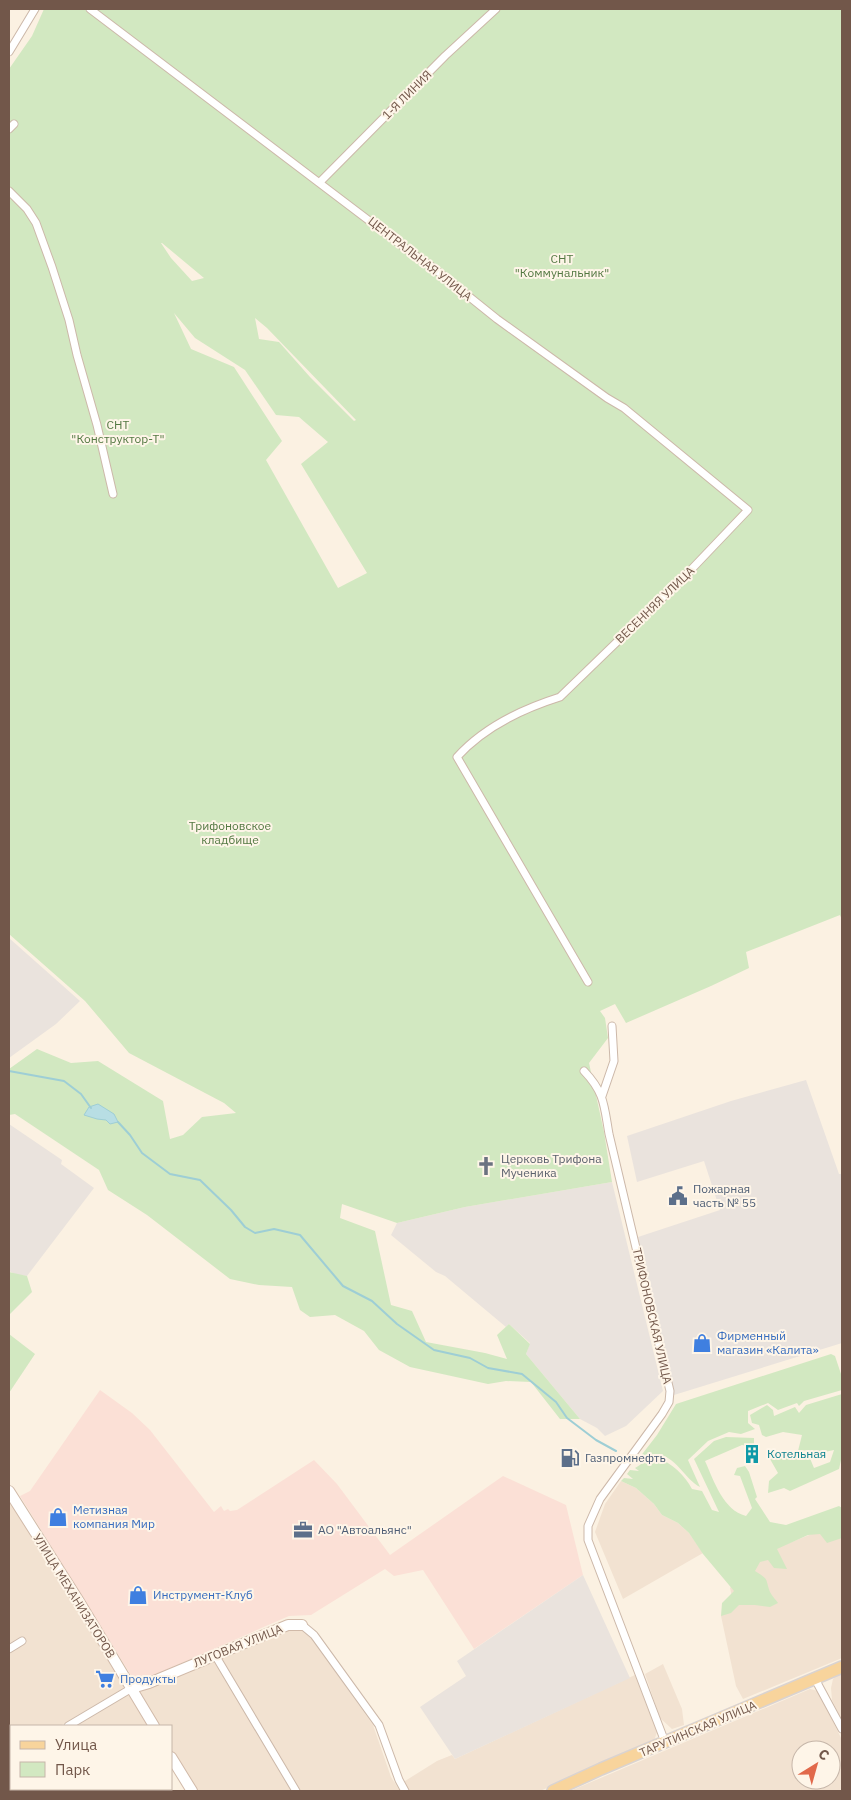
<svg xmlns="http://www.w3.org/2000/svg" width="851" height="1800" font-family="'IBM Plex Sans',sans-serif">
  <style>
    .residential { fill: #f2e2d1; fill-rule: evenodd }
    .commercial { fill: #fbe0d6 }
    .industrial { fill: #eae3dd }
    .green { fill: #d2e8c1; fill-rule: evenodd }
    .water { fill: #b8dee4; stroke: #9eced5 }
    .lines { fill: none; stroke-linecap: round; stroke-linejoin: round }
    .stream { stroke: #9eced5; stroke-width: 2 }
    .street-casing { stroke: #ccb8a9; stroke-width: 9 }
    .secondary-casing { stroke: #d1baa9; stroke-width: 12 }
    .primary-casing { stroke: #dad3d0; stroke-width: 14 }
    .street { stroke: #fff; stroke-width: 7 }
    .secondary { stroke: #fff; stroke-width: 10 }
    .primary { stroke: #f8d49c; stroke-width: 11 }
    .labels { text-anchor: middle; stroke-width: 4; stroke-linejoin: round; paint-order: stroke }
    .street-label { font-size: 12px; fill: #72574a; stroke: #fef5e8 }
    .park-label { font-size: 12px; fill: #537842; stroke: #fef5e8 }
    .worship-label { font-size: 12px; fill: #5b616d; stroke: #fef5e8; text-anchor: start }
    .service-label { font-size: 12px; fill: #4e5e75; stroke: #fef5e8; text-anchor: start }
    .shop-label { font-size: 12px; fill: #366cbe; stroke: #fef5e8; text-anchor: start }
    .culture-label { font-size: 12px; fill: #0d838f; stroke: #fef5e8; text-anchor: start }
  </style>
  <rect width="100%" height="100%" fill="#fbf1e2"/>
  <!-- residential -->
  <path class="residential" d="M621 1481 636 1488 654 1504 662 1515 678 1523 689 1533 703 1553 623 1599 595 1532 605 1504Z
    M9 1499 125 1685 123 1689 60 1726H11V1755L9 1757Z
    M842 1522V1658L743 1699 736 1686 721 1616 733 1601 730 1588 751 1558Z
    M300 1629 310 1636 373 1725 391 1777 400 1791H299L222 1665 223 1656 290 1630Z
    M214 1660 293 1791H196L171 1750V1726H157L138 1695 141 1690Z
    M663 1664 682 1709 684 1725 672 1729 660 1718 645 1674Z
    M842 1672V1721L832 1700 831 1688 833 1679Z
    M635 1675 657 1732 654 1741 540 1791H408L404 1784 405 1781 437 1761 452 1755 455 1759Z
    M810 1689 818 1691 842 1740V1791H570ZM801 1750H831V1780H801Z
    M127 1695 131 1696 149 1726H74Z
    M11 1764V1789H138L134 1791H9V1765Z"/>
  <!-- commercial -->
  <path class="commercial" d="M100 1390 132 1413 150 1430 214 1512 221 1506 224 1511 228 1509 230 1511 237 1510 314 1460 337 1484 390 1555 503 1476 566 1505 583 1575 474 1649 423 1570 394 1576 385 1569 311 1615 289 1616 143 1680 132 1677 20 1496 30 1491Z"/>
  <!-- industrial -->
  <path class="industrial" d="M9 938 80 1001 56 1024 9 1058Z
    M806 1080 839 1174H842V1343L674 1395 638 1237 720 1210 704 1161 637 1182 627 1136 731 1101Z
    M9 1124 62 1160 61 1164 94 1188 27 1276 17 1275 9 1271Z
    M612 1182 663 1391 626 1426 605 1436 597 1428 580 1419 526 1354 530 1343 509 1324 506 1327 445 1276 436 1272 391 1235 397 1223 465 1207Z
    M583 1575 630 1678 455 1759 420 1707 466 1676 457 1661Z"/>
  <!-- green -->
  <path class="green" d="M44 9H842V920L840 915 746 952 749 968 711 986 626 1023 615 1004 600 1011 605 1018 608 1038 589 1063 604 1132 612 1182 465 1207 397 1223 342 1204 340 1218 375 1231 391 1305 412 1311 426 1342 485 1353 507 1359 497 1335 509 1324 530 1344 526 1354 580 1419H560L531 1382 506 1381 488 1384 410 1367 379 1350 364 1331 335 1315 310 1317 300 1310 292 1287 259 1285 230 1279 147 1215 108 1190 99 1170 15 1114 9 1115V1069L37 1049 71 1063 98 1061 163 1101 170 1139 183 1135 202 1117 236 1113 224 1103 129 1053 85 1001 9 934V69L32 36ZM161 243H162L204 278 192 281 171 258ZM174 313 195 338 245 370 276 415 299 417 328 442 301 464 367 573 338 588 266 460 282 441 234 367 191 349ZM255 318 267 328 356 420 354 421 310 377 279 342 259 339Z
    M9 1272 27 1276 32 1292 9 1315Z
    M9 1334 35 1354 9 1393Z
    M831 1354 835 1356 842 1377V1390L804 1401 799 1406 797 1403 778 1410 768 1403 748 1411V1423L755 1429 741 1434 729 1432 708 1441 688 1460 700 1487C684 1479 673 1450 651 1455 646 1456 641 1460 636 1462L657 1435 676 1404Z
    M842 1394V1459L841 1460 839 1469 790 1491 784 1488 768 1493 769 1481 778 1473 770 1459 777 1452 795 1457 809 1456 814 1468 830 1462 834 1450 815 1454 809 1450 798 1451 802 1435 783 1432 766 1437 762 1435 759 1425 752 1423 750 1415 767 1405 773 1410 774 1416 795 1407 799 1413 806 1405Z
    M726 1437 754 1438V1447L742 1445 705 1461C714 1481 723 1510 746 1516L752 1508 740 1476 734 1475 737 1468 745 1466 749 1472 757 1497 755 1499 770 1522 786 1525 839 1506 842 1508V1538L827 1543 820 1534 808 1535 777 1549 787 1569 774 1568 768 1560 760 1562 755 1571C770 1580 765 1579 770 1592 772 1596 776 1600 778 1603L770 1607 755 1605H739L731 1613 721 1616 722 1603 734 1591 703 1554 689 1533 678 1523 662 1515 654 1504 636 1488 621 1481 624 1478 633 1479 627 1474 630 1470 639 1471 635 1468C641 1464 649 1458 657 1459 671 1461 686 1477 692 1489L702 1491 712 1510 719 1512 694 1459 714 1441Z"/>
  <!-- water -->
  <path class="water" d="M98 1104 114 1114 118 1122 110 1124 106 1120 97 1119 84 1115 89 1107Z"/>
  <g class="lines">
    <!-- stream -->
    <path class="stream" d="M9 1071 64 1081 81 1094 91 1108
      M118 1122 130 1135 142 1153 170 1174 200 1180 231 1210 245 1227 255 1233 274 1229 300 1235 343 1286 372 1301 397 1324 434 1350 470 1358 488 1368 522 1374 556 1402 567 1418 596 1440 616 1451"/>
    <!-- street casing -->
    <g class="street-casing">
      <path id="street" d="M90 9 413 254 431 266 497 319 607 398 624 408 748 510 686 575 560 697C522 709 484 727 457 757L588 982
        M9 52 35 9
        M9 129 14 124
        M320 182 445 56 496 9
        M9 191 27 209 36 223 52 267 69 320 77 355 97 425 113 494
        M584 1071C605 1093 604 1106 609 1134L670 1391 669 1402 662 1414 600 1499 588 1526V1540L665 1742
        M602 1096 614 1061 612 1026
        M302 1625 314 1635 379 1725 399 1780 405 1791
        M9 1649 22 1641
        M215 1655 296 1791
        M815 1679 842 1729
        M68 1726 132 1688
        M9 1761 11 1760
        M140 1791 144 1789"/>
    </g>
    <!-- secondary casing -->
    <g class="secondary-casing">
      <path id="secondary" d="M9 1491 80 1603 154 1726
        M132 1688 149 1683 288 1625H302
        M171 1757 192 1791"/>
    </g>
    <!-- primary casing -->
    <g class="primary-casing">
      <path id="primary" d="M553 1791 601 1769 842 1667"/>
    </g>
    <!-- street -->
    <use href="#street" class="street"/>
    <!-- secondary -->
    <use href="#secondary" class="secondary"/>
    <!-- primary -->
    <use href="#primary" class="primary"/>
  </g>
  <!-- icons -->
  <defs>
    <g id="church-bare" transform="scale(1.5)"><path d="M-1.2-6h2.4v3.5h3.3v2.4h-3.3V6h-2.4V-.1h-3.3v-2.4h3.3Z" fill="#6b7280" stroke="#fef5e8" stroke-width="2.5" paint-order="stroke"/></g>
    <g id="civic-bare" transform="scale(1.5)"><path d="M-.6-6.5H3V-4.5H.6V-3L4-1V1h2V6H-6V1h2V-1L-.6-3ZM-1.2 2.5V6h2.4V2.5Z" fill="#5c6f8a" stroke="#fef5e8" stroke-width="2.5" paint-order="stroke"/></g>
    <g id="shop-bare" transform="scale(1.5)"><path d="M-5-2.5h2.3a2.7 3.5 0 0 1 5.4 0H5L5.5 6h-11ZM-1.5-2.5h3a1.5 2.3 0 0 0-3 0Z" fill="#3f7fe0" stroke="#fef5e8" stroke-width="2.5" paint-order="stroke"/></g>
    <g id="building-bare" transform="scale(1.5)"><path d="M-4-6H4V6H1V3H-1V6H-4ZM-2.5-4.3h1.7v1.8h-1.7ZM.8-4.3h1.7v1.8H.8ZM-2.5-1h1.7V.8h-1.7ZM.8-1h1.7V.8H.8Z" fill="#0f9aa8" stroke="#fef5e8" stroke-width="2.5" paint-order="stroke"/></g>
    <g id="fuel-bare" transform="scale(1.5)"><path d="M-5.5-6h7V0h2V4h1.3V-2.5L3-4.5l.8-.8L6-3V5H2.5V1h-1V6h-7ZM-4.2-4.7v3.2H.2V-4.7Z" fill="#5c6f8a" stroke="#fef5e8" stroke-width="2.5" paint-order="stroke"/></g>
    <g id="office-bare" transform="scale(1.5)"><path d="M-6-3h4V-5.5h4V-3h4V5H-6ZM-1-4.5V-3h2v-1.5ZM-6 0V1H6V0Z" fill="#5c6f8a" stroke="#fef5e8" stroke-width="2.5" paint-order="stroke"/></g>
    <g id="supermarket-bare" transform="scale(1.5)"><path d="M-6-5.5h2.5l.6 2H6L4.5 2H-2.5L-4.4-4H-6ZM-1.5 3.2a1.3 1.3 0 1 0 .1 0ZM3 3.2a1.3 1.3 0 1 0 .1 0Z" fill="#3f7fe0" stroke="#fef5e8" stroke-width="2.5" paint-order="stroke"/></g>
  </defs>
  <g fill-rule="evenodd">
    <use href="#church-bare" x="486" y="1166"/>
    <use href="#civic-bare" x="678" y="1196"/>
    <use href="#shop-bare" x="702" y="1343"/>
    <use href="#building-bare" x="752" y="1454"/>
    <use href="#fuel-bare" x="570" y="1458"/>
    <use href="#shop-bare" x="58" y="1517"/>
    <use href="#office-bare" x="303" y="1530"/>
    <use href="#shop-bare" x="138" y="1595"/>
    <use href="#supermarket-bare" x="105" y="1679"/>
  </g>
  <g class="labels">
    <!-- street labels -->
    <g class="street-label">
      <text transform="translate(407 95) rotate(-45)" y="4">1-Я ЛИНИЯ</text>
      <text transform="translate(420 259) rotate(38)" y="4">ЦЕНТРАЛЬНАЯ УЛИЦА</text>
      <text transform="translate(655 605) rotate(-44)" y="4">ВЕСЕННЯЯ УЛИЦА</text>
      <text transform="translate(652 1316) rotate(77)" y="4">ТРИФОНОВСКАЯ УЛИЦА</text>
      <text transform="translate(74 1596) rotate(58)" y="4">УЛИЦА МЕХАНИЗАТОРОВ</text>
      <text transform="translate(238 1646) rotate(-22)" y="4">ЛУГОВАЯ УЛИЦА</text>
      <text transform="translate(698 1729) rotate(-23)" y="4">ТАРУТИНСКАЯ УЛИЦА</text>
    </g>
    <!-- park labels -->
    <g class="park-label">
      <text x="562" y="263">СНТ<tspan x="562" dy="14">"Коммунальник"</tspan></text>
      <text x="118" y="429">СНТ<tspan x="118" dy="14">"Конструктор-Т"</tspan></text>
      <text x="230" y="830">Трифоновское<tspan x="230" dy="14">кладбище</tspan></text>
    </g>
    <!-- worship labels -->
    <g class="worship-label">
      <text x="501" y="1163">Церковь Трифона<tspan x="501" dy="14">Мученика</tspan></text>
    </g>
    <!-- service labels -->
    <g class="service-label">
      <text x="693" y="1193">Пожарная<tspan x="693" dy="14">часть № 55</tspan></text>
      <text x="585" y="1462">Газпромнефть</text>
      <text x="318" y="1534">АО "Автоальянс"</text>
    </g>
    <!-- shop labels -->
    <g class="shop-label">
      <text x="717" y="1340">Фирменный<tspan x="717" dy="14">магазин «Калита»</tspan></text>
      <text x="73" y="1514">Метизная<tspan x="73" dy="14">компания Мир</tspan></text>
      <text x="153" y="1599">Инструмент-Клуб</text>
      <text x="120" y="1683">Продукты</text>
    </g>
    <!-- culture labels -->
    <g class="culture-label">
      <text x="767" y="1458">Котельная</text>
    </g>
  </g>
  <!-- border -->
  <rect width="851" height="1800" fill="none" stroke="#72574a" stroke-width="20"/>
  <!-- legend -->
  <rect x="10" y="1725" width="162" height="65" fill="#fef5e8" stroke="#c6b6a9"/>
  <rect x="20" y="1741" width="25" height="8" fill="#f8d49c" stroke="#c6b6a9"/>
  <text x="55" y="1750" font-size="15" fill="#72574a">Улица</text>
  <rect x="20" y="1762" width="25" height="15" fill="#d2e8c1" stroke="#c6b6a9"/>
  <text x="55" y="1775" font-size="15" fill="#72574a">Парк</text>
  <!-- north arrow -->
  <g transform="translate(816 1765) rotate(37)"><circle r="24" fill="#fef5e8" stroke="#c6b6a9"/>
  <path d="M0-4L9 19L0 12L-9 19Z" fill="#e1694b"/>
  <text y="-8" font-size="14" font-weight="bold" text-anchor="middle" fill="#72574a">С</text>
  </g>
</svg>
